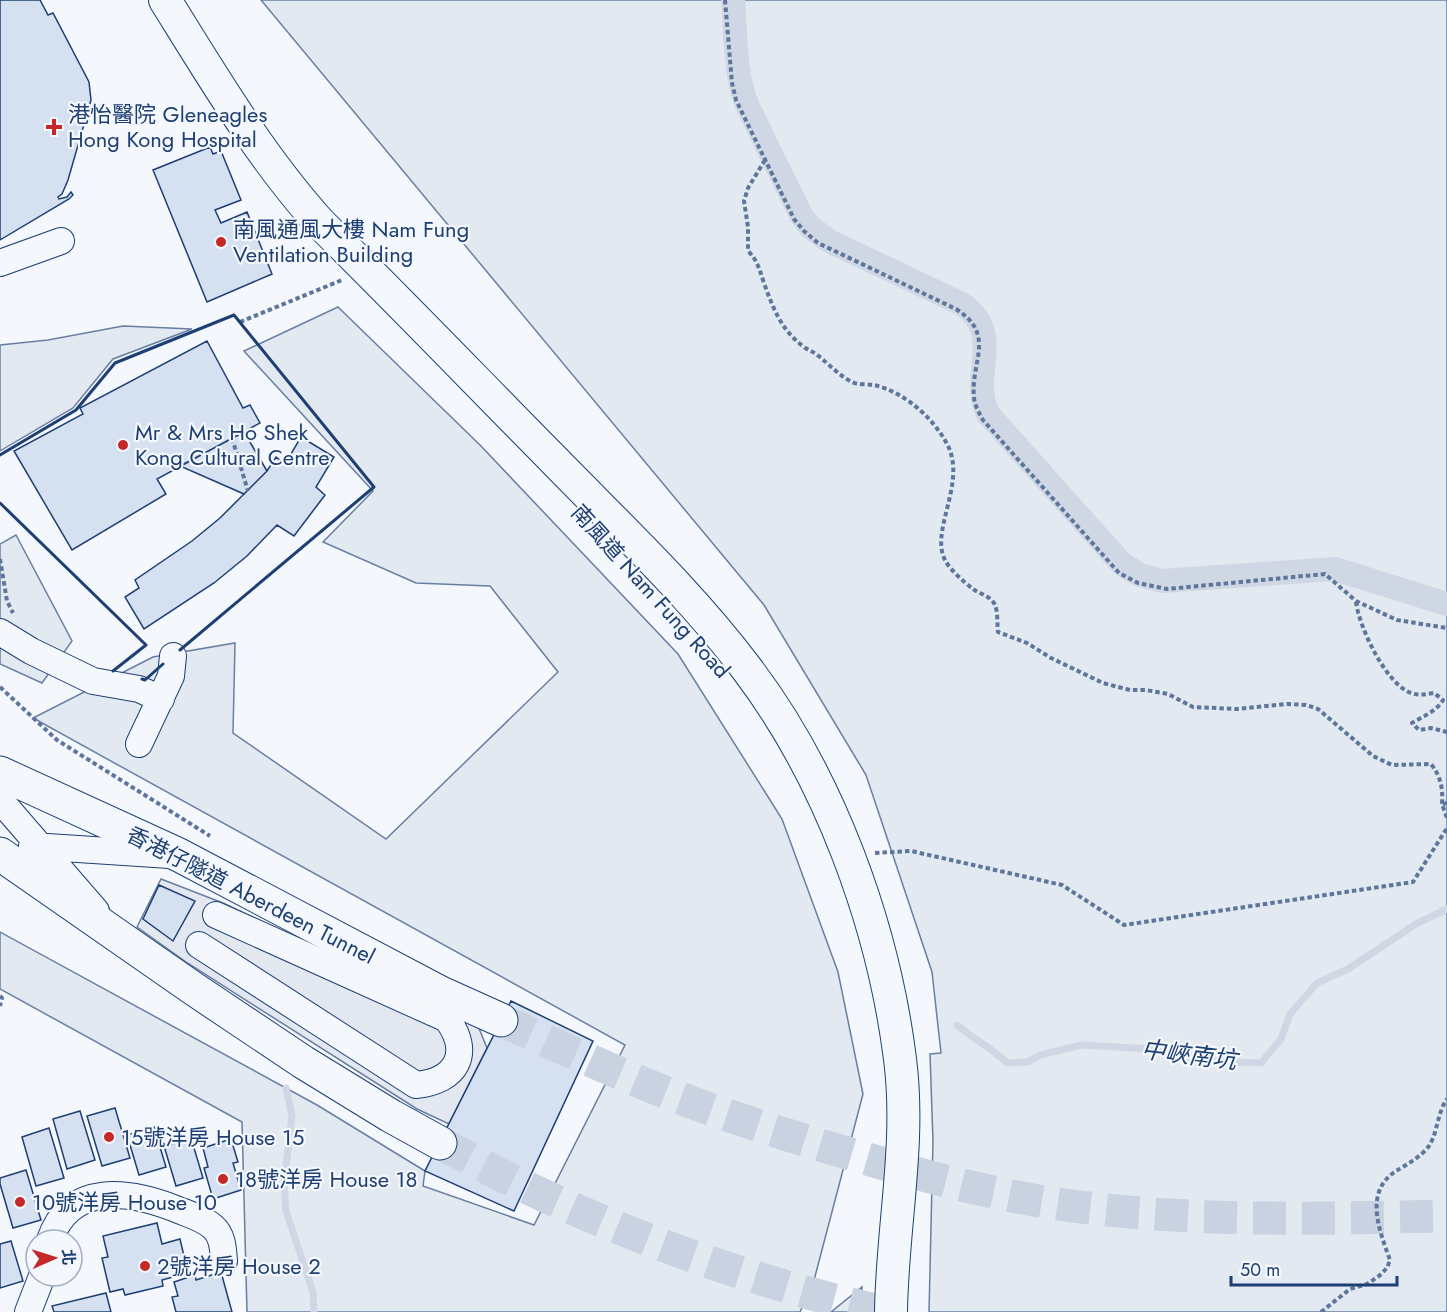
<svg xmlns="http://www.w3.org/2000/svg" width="1447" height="1312" font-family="Jost,'Noto Sans TC',sans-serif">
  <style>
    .green { fill: #e3e9f0; stroke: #687fa3; stroke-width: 1.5 }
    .parking { fill: #e3e8f0; stroke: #687fa3; stroke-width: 1.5 }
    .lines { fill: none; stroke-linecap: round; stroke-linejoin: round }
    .stream { stroke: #cfd7e4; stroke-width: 7 }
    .canal { stroke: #cfd7e4; stroke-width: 24 }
    .building { fill: #d5e0f0; stroke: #1d3f73; stroke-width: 1.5 }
    .highway-tunnel { stroke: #c9d2e0; stroke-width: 33; stroke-dasharray: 33 16; stroke-linecap: butt }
    .minor-casing { stroke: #1d3f73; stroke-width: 28 }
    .major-casing { stroke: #1d3f73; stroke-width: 34 }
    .highway-casing { stroke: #1d3f73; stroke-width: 35 }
    .path { stroke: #5e769c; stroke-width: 4; stroke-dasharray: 4.5 3; stroke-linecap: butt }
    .minor { stroke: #f4f7fb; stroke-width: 26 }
    .major { stroke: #f4f7fb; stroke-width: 32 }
    .highway { stroke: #f4f7fb; stroke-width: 33 }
    .wall { stroke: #1d3f73; stroke-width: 3 }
    .poi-dot { fill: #c62828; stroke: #f4f7fb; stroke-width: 2 }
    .labels { text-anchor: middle; stroke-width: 4.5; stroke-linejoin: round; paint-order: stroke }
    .poi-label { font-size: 22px; fill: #1d3f73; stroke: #f4f7fb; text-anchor: start }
    .street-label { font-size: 22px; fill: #1d3f73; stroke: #f4f7fb }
    .water-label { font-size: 24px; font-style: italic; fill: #1d3f73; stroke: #f4f7fb }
  </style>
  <rect width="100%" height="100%" fill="#f4f7fb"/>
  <!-- green -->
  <path class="green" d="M261 0H1447V1312H929L933 1141 930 1054 941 1053 932 972 866 775 764 605Z
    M338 307 480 445 678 654 782 819 838 972 863 1094 813 1284 800 1312H247L242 1122 0 989V932L317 1105 425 1171 423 1186 534 1225 625 1045 33 718 153 657 235 643 233 733 386 839 558 672 490 586 416 583 323 542 373 491 244 351Z
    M123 326 192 329 113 359 73 408 0 451V345L48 340Z
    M16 535 72 641 42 683 0 664V544Z
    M862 1287 860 1312H831Z"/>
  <!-- parking -->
  <path class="parking" d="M161 879 223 903 459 1014 478 1026 487 1048 449 1124 417 1109 189 964 137 927Z"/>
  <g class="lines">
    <!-- stream -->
    <path class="stream" d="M957 1025C973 1039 992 1048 1007 1063L1028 1062 1040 1055 1082 1045 1152 1049 1204 1061 1261 1063 1281 1039 1290 1014 1317 983 1348 969 1416 924 1447 909
      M286 1088 292 1116 284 1184 286 1211 313 1292 314 1312"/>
    <!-- canal -->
    <path class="canal" d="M733 0C736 35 734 75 748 107L801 215 810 227 829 241 962 304C1006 335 969 374 988 414L1121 563 1140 575 1162 581 1335 569 1447 604"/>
  </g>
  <!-- building -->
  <path class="building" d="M0 0H40L48 15 53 13 89 82 91 100 68 180 62 194 58 197 59 199 67 197 71 192 73 195 69 199 0 240Z
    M210 147 213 154 221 151 241 200 215 210 221 223 247 212 272 274 207 302 153 170Z
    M207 341 243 408 250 405 260 423 157 479 166 494 72 550 14 451 83 414 80 408Z
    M244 432 267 471 244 494 180 466Z
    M301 437 334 457 316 487 325 495 294 536 277 525 247 556 214 583 144 629 125 597 139 588 135 580 192 541 220 518 267 471 276 457 285 464Z
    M159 885 195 901 173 941 143 919Z
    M511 1001 593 1041 514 1211 425 1171Z
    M115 1108 130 1158 102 1166 87 1116Z
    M80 1111 95 1160 67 1169 53 1119Z
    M154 1127 166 1167 139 1175 127 1135Z
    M49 1128 64 1178 36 1186 22 1137Z
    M191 1138 203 1178 176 1186 164 1146Z
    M231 1139 238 1162 233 1163 241 1190 213 1199 204 1168 208 1167 203 1148Z
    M26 1170 41 1220 13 1228 0 1184V1178Z
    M157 1223 162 1244 180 1239 188 1273 162 1280 163 1286 125 1295 123 1289 110 1292 102 1258 108 1257 103 1236Z
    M11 1241 23 1281 0 1288V1244Z
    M221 1272 232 1312H176L172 1297 178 1296 174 1282 195 1275 196 1280Z
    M106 1293 111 1312H54L52 1306Z"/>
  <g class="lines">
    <!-- highway-tunnel -->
    <path class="highway-tunnel" d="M501 1020C558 1046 614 1072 672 1095 734 1119 799 1139 864 1158 940 1181 1018 1201 1098 1209 1214 1222 1331 1218 1447 1216
      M440 1143C482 1165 523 1187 567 1206 668 1251 775 1287 883 1312"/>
    <!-- minor casing -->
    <g class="minor-casing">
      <path id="minor" d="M0 263 61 241
        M0 632 31 651 93 681 139 689 161 699
        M139 744 171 676 173 656
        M0 800 96 911
        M32 846 170 855
        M199 945 416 1085C457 1081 472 1053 447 1019L216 915
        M50 1240C70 1181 130 1191 176 1209 188 1214 203 1218 213 1227 223 1236 223 1249 224 1261
        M28 1312 42 1276"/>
    </g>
    <!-- major casing -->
    <g class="major-casing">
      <path id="major" d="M165 0C213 77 259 155 320 223 398 300 475 380 553 459 619 527 690 593 747 669 829 777 883 924 900 1059 911 1143 892 1228 891 1312"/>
    </g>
    <!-- highway casing -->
    <g class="highway-casing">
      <path id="highway" d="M0 773 179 855 441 993 501 1020
        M0 854 194 989 303 1062 391 1116 440 1143"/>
    </g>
    <!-- path -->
    <path class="path" d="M725 0 732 83 736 100 794 219 804 231 818 243 956 309C997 335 970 362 974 398 975 406 979 413 983 420L1119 573 1138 583 1167 589 1325 574 1356 601 1397 620 1447 628
      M765 160 748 188 744 201 748 227V251C758 261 759 269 764 283 773 308 781 330 804 347 808 350 812 351 816 354 828 363 838 375 852 382 858 385 867 384 874 385 905 392 936 420 949 448 965 486 930 531 945 560 950 570 964 582 973 589 980 594 991 596 995 605 998 612 997 624 998 632L1027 643 1051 658 1103 683 1130 690H1146L1168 694 1193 707 1237 709 1287 704 1306 705 1318 709 1373 756 1392 765 1431 764C1441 777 1443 788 1442 804
      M240 322 342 280
      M232 438 248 491
      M0 559 7 601 13 613
      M1356 602C1359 627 1386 684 1411 693 1419 696 1426 694 1434 693L1443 700C1437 711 1422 717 1412 723L1419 730 1431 728 1447 732
      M0 687 57 740 210 836
      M1447 803 1442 804 1447 818
      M875 853 911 851 1062 885 1124 925 1413 882 1447 828
      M0 996 2 998 0 1006
      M1321 1312 1350 1289 1367 1284 1379 1276 1387 1268 1390 1260C1380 1232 1363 1192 1396 1171 1406 1165 1422 1156 1429 1146 1438 1132 1437 1113 1447 1099"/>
    <!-- minor -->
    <use href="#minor" class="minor"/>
    <!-- major -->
    <use href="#major" class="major"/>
    <!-- highway -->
    <use href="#highway" class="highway"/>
    <!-- wall -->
    <path class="wall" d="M0 455 76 410 115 363 234 315 374 487 180 650
      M0 503 146 645 113 671
      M142 679 145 680 163 664"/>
  </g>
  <!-- markers -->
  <g class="poi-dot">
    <path d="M51 118h6v6h6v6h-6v6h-6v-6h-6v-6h6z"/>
    <circle cx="221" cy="242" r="6"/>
    <circle cx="123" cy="445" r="6"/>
    <circle cx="109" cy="1137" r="6"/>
    <circle cx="223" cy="1179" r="6"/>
    <circle cx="20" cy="1202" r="6"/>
    <circle cx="145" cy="1266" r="6"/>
  </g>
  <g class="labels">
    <!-- poi labels -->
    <g class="poi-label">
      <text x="68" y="122">港怡醫院 Gleneagles<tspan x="68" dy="25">Hong Kong Hospital</tspan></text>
      <text x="233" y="237">南風通風大樓 Nam Fung<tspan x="233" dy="25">Ventilation Building</tspan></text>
      <text x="135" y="440">Mr &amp; Mrs Ho Shek<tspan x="135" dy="25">Kong Cultural Centre</tspan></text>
      <text x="121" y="1145">15號洋房 House 15</text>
      <text x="235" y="1187">18號洋房 House 18</text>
      <text x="32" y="1210">10號洋房 House 10</text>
      <text x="157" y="1274">2號洋房 House 2</text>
    </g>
    <!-- street labels -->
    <g class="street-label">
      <text transform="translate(651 591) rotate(48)" y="8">南風道 Nam Fung Road</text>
      <text transform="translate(251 895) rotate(27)" y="8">香港仔隧道 Aberdeen Tunnel</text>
    </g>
    <!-- water labels -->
    <g class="water-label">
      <text transform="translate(1189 1055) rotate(7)" y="8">中峽南坑</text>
    </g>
  </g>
  <!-- north arrow -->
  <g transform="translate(54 1258) rotate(87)"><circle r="28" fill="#f4f7fb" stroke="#9eadc5" stroke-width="1.5"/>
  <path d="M0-4.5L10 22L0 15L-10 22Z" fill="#c62828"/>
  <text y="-9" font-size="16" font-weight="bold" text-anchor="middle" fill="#1d3f73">北</text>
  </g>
  <!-- scale -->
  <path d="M1231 1276v9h166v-9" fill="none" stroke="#1d3f73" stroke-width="3"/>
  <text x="1240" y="1276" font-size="18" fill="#1d3f73" stroke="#f4f7fb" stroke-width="4.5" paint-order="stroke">50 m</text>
</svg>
